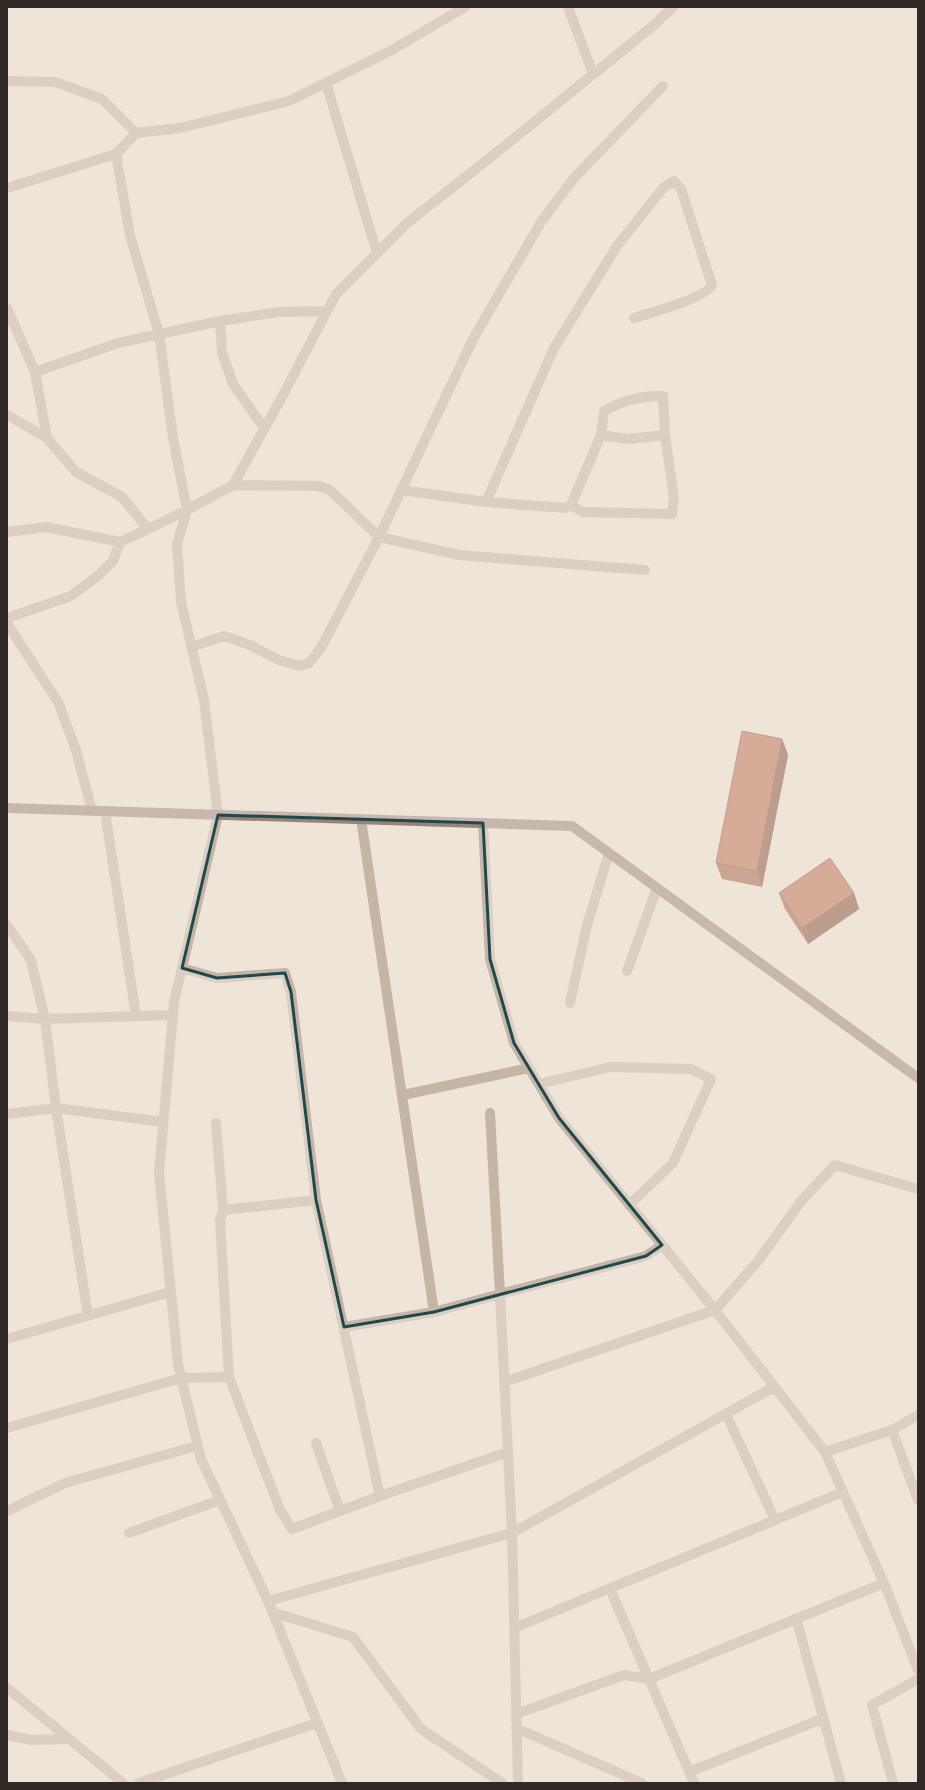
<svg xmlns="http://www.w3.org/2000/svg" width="925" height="1790" font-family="'Nunito Sans',sans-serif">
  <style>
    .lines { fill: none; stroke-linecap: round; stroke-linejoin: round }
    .street { stroke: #c4b5a6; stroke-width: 10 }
    .secondary { stroke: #978478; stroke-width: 10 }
    .wall { fill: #9f5a40 }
    .shaded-wall { fill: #824a34 }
    .building { fill: #b9694b; stroke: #824a34 }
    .marked { fill: none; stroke: #20494e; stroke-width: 3; stroke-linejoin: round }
  </style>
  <rect width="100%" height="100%" fill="#eee4d8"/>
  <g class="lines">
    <!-- street -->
    <path class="street" d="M568 7 593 74
      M7 81 55 82 102 99 136 133 116 154 130 235 159 334 173 438 187 510 177 544 181 602 204 700 218 815 174 1002 159 1173 178 1364 201 1459 268 1601
      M326 83 377 253
      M136 133 180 128 289 101 392 50 465 7
      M7 188 116 154
      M7 308 35 372 47 438
      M220 321 222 352 233 384 264 428
      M35 372 118 343 220 321 279 312 327 311
      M7 415 47 438 76 472 122 497 148 529 187 510 233 485 283 395 336 294 406 224 496 153 654 25 673 7
      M601 435 627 439 665 435
      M233 485 319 486 330 490 379 537 459 555 645 570
      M401 490 486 502 566 508 571 505 601 435 604 411C623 400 641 395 663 396L665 435 674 498 672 514 583 512 571 505
      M486 502 554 348 617 246 663 188 674 181 681 189 712 285C706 298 650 313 634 318
      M7 532 46 527 120 542 148 529
      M7 618 71 596 99 575 113 561 120 542
      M7 621 8 625 58 702 76 750 92 811
      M191 647 224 636 250 645 279 660 300 666 309 663 322 646 379 537 473 339 541 222 574 178 663 86
      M105 811 136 1016
      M361 819 434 1312 500 1294 512 1533 518 1783
      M483 823 490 959 514 1043 559 1118 715 1310 825 1452 884 1583 649 1679 694 1783
      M7 925 31 960 45 1019 56 1108 88 1316
      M182 968 217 978 285 973 291 992 316 1200 380 1496
      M627 971 657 888
      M570 1003 587 925 609 853
      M7 1016 45 1019 173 1015
      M539 1084 610 1067 691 1069 711 1079 673 1163 629 1205
      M403 1095 529 1068
      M490 1113 500 1294 646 1256 662 1245
      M7 1114 56 1108 163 1122
      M216 1123 223 1210 220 1220 229 1377 280 1510 292 1529 380 1496 508 1452
      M223 1210 316 1200
      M344 1327 434 1312
      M7 1339 170 1292
      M504 1382 715 1310 758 1261 802 1200 835 1165 918 1189
      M726 1414 775 1520
      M7 1428 181 1378 229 1377
      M892 1430 918 1500
      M316 1443 340 1511
      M825 1452 892 1430 918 1415
      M7 1511 65 1483 197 1446
      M129 1533 220 1500
      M884 1583 918 1670
      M272 1612 353 1637 421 1729 502 1783
      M796 1618 841 1783
      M514 1628 843 1492
      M7 1688 123 1783
      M516 1714 624 1675 649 1679 610 1589
      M516 1728 642 1783
      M7 1735 31 1740 67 1739
      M689 1772 824 1718
      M139 1783 317 1723
      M342 1783 268 1601 512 1533 774 1387
      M893 1783 872 1705 918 1679"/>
    <!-- secondary -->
    <path class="secondary" d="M7 808 572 826 918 1078"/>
  </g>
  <!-- wall -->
  <path class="wall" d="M782 739 788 755 762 887 722 879 716 863Z
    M779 893H854L859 909 808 944 785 909Z"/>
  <!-- shaded-wall -->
  <path class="shaded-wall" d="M782 739 788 755 762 887 757 871Z
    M854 893 859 909 808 944 802 928Z"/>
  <!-- building -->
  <path class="building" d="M742 731 782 739 757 871 716 863Z
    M830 858 854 893 802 928 779 893Z"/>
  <!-- marked area -->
  <path d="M0 0H925V1790H0ZM218 815 483 823 490 959 514 1043 559 1118 662 1245 646 1256 434 1312 344 1327 316 1200 291 992 285 973 217 978 182 968Z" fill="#eee4d8" fill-opacity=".55" fill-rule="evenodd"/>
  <path class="marked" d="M218 815 483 823 490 959 514 1043 559 1118 662 1245 646 1256 434 1312 344 1327 316 1200 291 992 285 973 217 978 182 968Z"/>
  <!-- border -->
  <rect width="925" height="1790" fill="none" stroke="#312a26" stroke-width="16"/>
</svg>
